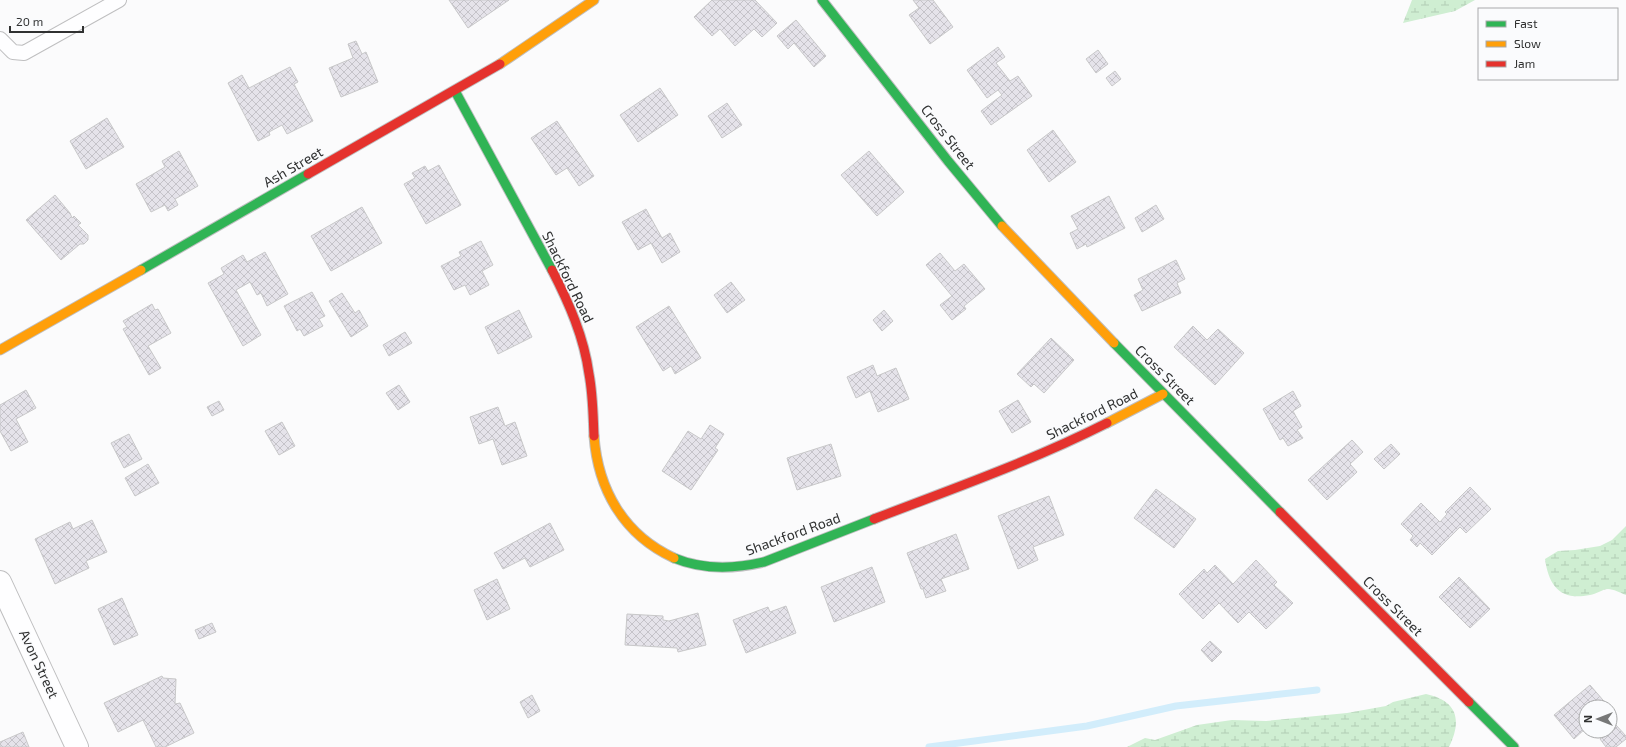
<svg xmlns="http://www.w3.org/2000/svg" width="1626" height="747" font-family="'Exo 2',sans-serif">
  <style>
    .wetland { fill: url(#wetland-marsh) }
    .lines { fill: none; stroke-linecap: round; stroke-linejoin: round }
    .stream { stroke: #d2edfb; stroke-width: 7 }
    .building { fill: url(#building-cross-hatch); stroke: #c8c8c9 }
    .lane-casing { stroke: #bfbfc0; stroke-width: 16 }
    .street-casing { stroke: #bfbfc0; stroke-width: 24 }
    .fast-casing { stroke: #bfbfc0; stroke-width: 11 }
    .slow-casing { stroke: #bfbfc0; stroke-width: 11 }
    .jam-casing { stroke: #bfbfc0; stroke-width: 11 }
    .lane { stroke: #fefeff; stroke-width: 14 }
    .street { stroke: #fefeff; stroke-width: 22 }
    .fast { stroke: #30b455; stroke-width: 9 }
    .slow { stroke: #ff9f0a; stroke-width: 9 }
    .jam { stroke: #e5322d; stroke-width: 9 }
    .labels { text-anchor: middle; stroke-width: 3; stroke-linejoin: round; paint-order: stroke }
    .street-label { font-size: 14px; fill: #303131; stroke: #fafbfd }
  </style>
  <defs>
    <pattern id="wetland-marsh" width="20" height="14" patternUnits="userSpaceOnUse"><rect width="20" height="14" fill="#cfeed2"/><path d="M1 5h8M5 5V1M11 12h8M15 12V8" fill="none" stroke="#b2cdb5"/></pattern>
    <pattern id="building-cross-hatch" width="8" height="8" patternUnits="userSpaceOnUse"><rect width="8" height="8" fill="#e5e3ea"/><path d="M0 0l8 8M0 8l8-8" fill="none" stroke="#c5c3c9"/></pattern>
  </defs>
  <rect width="100%" height="100%" fill="#fbfbfc"/>
  <!-- wetland -->
  <path class="wetland" d="M1412 0H1475L1455 11 1403 23Z
    M1626 526V595C1621 593 1613 589 1608 589 1603 589 1596 594 1590 595 1561 601 1549 587 1545 559L1558 551 1575 550 1600 546 1612 540Z
    M1426 694C1458 701 1462 720 1449 747H1127L1145 738 1155 740 1197 725 1232 720 1266 721 1347 713 1386 706 1393 702Z"/>
  <g class="lines">
    <!-- stream -->
    <path class="stream" d="M929 747 1087 726 1176 706 1317 690"/>
  </g>
  <!-- building -->
  <path class="building" d="M449 0H509L468 28Z
    M712 0H755L777 23 762 37 754 29 735 46 720 29 712 36 694 17Z
    M913 0H933L953 27 930 44 909 15 919 8Z
    M796 20 826 56 814 67 794 43 788 49 777 36Z
    M356 41 362 54 366 52 378 82 341 97 329 68 353 58 348 44Z
    M998 47 1005 57 996 63 1010 81 1018 76 1032 96 991 125 981 111 1002 95 998 90 987 98 967 70Z
    M1098 50 1108 64 1096 73 1086 59Z
    M290 67 298 82 294 84 313 121 287 134 282 125 269 132 270 135 258 141 228 83 242 75 249 88Z
    M1115 71 1121 79 1112 86 1106 78Z
    M660 88 678 115 638 142 620 115Z
    M727 103 742 125 722 138 708 116Z
    M107 118 124 147 86 169 70 141Z
    M557 121 594 176 579 186 567 168 556 175 531 138Z
    M1053 130 1076 162 1049 182 1027 150Z
    M179 151 198 186 175 199 178 205 168 211 165 205 151 212 136 184 165 167 162 161Z
    M869 151 904 192 877 216 841 175Z
    M439 165 461 205 426 224 404 184 415 178 412 173 425 166 428 171Z
    M55 195 70 213 72 218 74 216 81 223 78 225 88 235V240L84 244H80L61 260 26 220Z
    M1109 196 1125 228 1087 247 1086 244 1077 249 1070 233 1078 229 1071 216Z
    M1156 205 1164 219 1142 232 1135 218Z
    M362 207 382 243 331 271 311 236Z
    M646 209 662 238 670 233 680 252 662 263 651 243 638 250 622 222Z
    M481 241 493 265 482 271 489 285 470 295 465 285 454 290 441 266 461 256 459 252Z
    M265 252 288 294 267 306 261 293 257 295 250 282 236 290 261 335 243 346 208 283 224 274 221 268 243 255 247 262Z
    M940 253 955 271 964 264 985 289 964 306 966 309 952 320 940 305 952 296 926 265Z
    M1176 260 1185 279 1177 283 1181 293 1142 311 1134 295 1143 290 1138 279Z
    M731 282 745 300 727 313 714 295Z
    M312 292 325 316 319 319 323 326 304 336 300 329 297 331 284 306Z
    M342 293 355 313 359 310 368 326 351 337 329 301Z
    M152 304 155 310 158 309 171 333 148 346 161 368 149 375 123 329 127 327 123 321Z
    M669 306 701 358 675 374 671 366 663 371 636 327Z
    M519 310 532 337 498 354 485 327Z
    M884 310 893 321 882 331 873 320Z
    M1193 326 1207 340 1218 329 1244 353 1215 385 1174 347Z
    M405 332 412 343 389 356 383 345Z
    M1051 338 1074 360 1044 393 1034 384 1031 387 1017 374Z
    M873 365 877 376 896 368 909 399 878 412 870 391 856 398 847 377Z
    M399 385 410 402 398 410 386 393Z
    M26 390 36 408 16 419 28 442 11 451 0 431V405Z
    M1293 391 1301 406 1293 411 1302 427 1297 430 1303 438 1288 446 1283 438 1280 440 1263 409Z
    M1018 400 1031 422 1012 433 999 411Z
    M219 401 224 410 212 416 207 407Z
    M498 407 505 426 515 422 527 456 502 465 493 439 479 444 470 417Z
    M282 422 295 446 279 455 265 431Z
    M710 425 724 434 715 448 718 450 691 490 662 471 688 431 701 439Z
    M129 434 142 459 124 468 111 443Z
    M1352 440 1363 452 1350 464 1357 472 1327 500 1308 480Z
    M831 444 841 476 797 490 787 458Z
    M1391 444 1400 454 1384 469 1374 459Z
    M148 464 159 483 135 496 125 478Z
    M1470 487 1491 509 1466 533 1460 527 1432 555 1420 543 1417 547 1410 540 1413 536 1401 524 1421 503 1440 522 1447 514 1445 512Z
    M1156 489 1196 519 1174 548 1134 518Z
    M1049 496 1064 535 1033 547 1038 560 1018 569 998 516Z
    M92 520 107 552 86 561 89 568 55 584 35 539 70 522 73 529Z
    M550 523 564 550 530 567 525 558 503 569 494 553Z
    M956 534 969 569 941 579 946 591 926 598 923 589H921L907 553Z
    M1256 560 1277 582 1274 585 1293 603 1266 629 1249 612 1238 623 1219 603 1203 619 1179 594 1204 569 1207 573 1215 565 1233 584Z
    M872 567 885 602 834 622 821 587Z
    M1459 577 1490 609 1470 628 1439 597Z
    M497 579 510 609 487 620 474 590Z
    M122 598 138 635 114 645 98 609Z
    M786 606 796 633 746 653 733 620 768 607 770 612Z
    M698 613 706 645 678 652 677 648 625 645 627 614 663 616V620L669 621Z
    M212 623 216 632 199 639 195 630Z
    M1210 641 1222 652 1212 662 1201 650Z
    M162 676 163 678 176 679 175 704 180 703 194 733 165 747H156L143 720 118 732 104 703Z
    M1590 685 1609 707H1586V728L1574 739 1554 715Z
    M532 695 540 711 528 718 520 702Z
    M1616 725 1626 736V739L1616 747H1606L1600 739Z
    M23 732 29 747H0V742Z"/>
  <g class="lines">
    <!-- lane casing -->
    <g class="lane-casing">
      <path id="lane" d="M0 39 13 52 24 53 119 0"/>
    </g>
    <!-- street casing -->
    <g class="street-casing">
      <path id="street" d="M0 582 77 747"/>
    </g>
    <!-- fast casing -->
    <g class="fast-casing">
      <path id="fast" d="M822 0 948 161 1002 226
        M455 91 552 270
        M141 270 308 174
        M1114 343 1280 512
        M674 558C703 570 734 569 764 562L874 519
        M1469 702 1514 747"/>
    </g>
    <!-- slow casing -->
    <g class="slow-casing">
      <path id="slow" d="M500 64 594 0
        M1002 226 1114 343
        M0 350 141 270
        M1107 423 1163 394
        M594 436C598 490 624 535 674 558"/>
    </g>
    <!-- jam casing -->
    <g class="jam-casing">
      <path id="jam" d="M308 174 500 64
        M552 270C569 303 584 337 589 374 593 395 593 415 594 436
        M1280 512 1469 702
        M874 519C952 489 1032 461 1107 423"/>
    </g>
    <!-- lane -->
    <use href="#lane" class="lane"/>
    <!-- street -->
    <use href="#street" class="street"/>
    <!-- fast -->
    <use href="#fast" class="fast"/>
    <!-- slow -->
    <use href="#slow" class="slow"/>
    <!-- jam -->
    <use href="#jam" class="jam"/>
  </g>
  <g class="labels">
    <!-- street labels -->
    <g class="street-label">
      <text transform="translate(948 137) rotate(52)" y="5">Cross Street</text>
      <text transform="translate(293 167) rotate(-30)" y="5">Ash Street</text>
      <text transform="translate(568 277) rotate(64)" y="5">Shackford Road</text>
      <text transform="translate(1165 375) rotate(45)" y="5">Cross Street</text>
      <text transform="translate(1092 414) rotate(-26)" y="5">Shackford Road</text>
      <text transform="translate(793 534) rotate(-20)" y="5">Shackford Road</text>
      <text transform="translate(1393 606) rotate(45)" y="5">Cross Street</text>
      <text transform="translate(39 664) rotate(65)" y="5">Avon Street</text>
    </g>
  </g>
  <!-- legend -->
  <rect x="1478" y="8" width="140" height="72" fill="#fafbfd" stroke="#a9aaab"/>
  <rect x="1486" y="21" width="20" height="6" fill="#30b455" stroke="#a9aaab"/>
  <text x="1514" y="28" font-size="12" fill="#303131">Fast</text>
  <rect x="1486" y="41" width="20" height="6" fill="#ff9f0a" stroke="#a9aaab"/>
  <text x="1514" y="48" font-size="12" fill="#303131">Slow</text>
  <rect x="1486" y="61" width="20" height="6" fill="#e5322d" stroke="#a9aaab"/>
  <text x="1514" y="68" font-size="12" fill="#303131">Jam</text>
  <!-- north arrow -->
  <g transform="translate(1598 719) rotate(270)"><circle r="19" fill="#fafbfd" stroke="#a9aaab"/>
  <path d="M0-3L7 15L0 10L-7 15Z" fill="#777878"/>
  <text y="-6" font-size="11" font-weight="bold" text-anchor="middle" fill="#303131">N</text>
  </g>
  <!-- scale -->
  <path d="M10 26v6h73v-6" fill="none" stroke="#303131" stroke-width="2"/>
  <text x="16" y="26" font-size="12" fill="#303131" stroke="#fafbfd" stroke-width="3" paint-order="stroke">20 m</text>
</svg>
